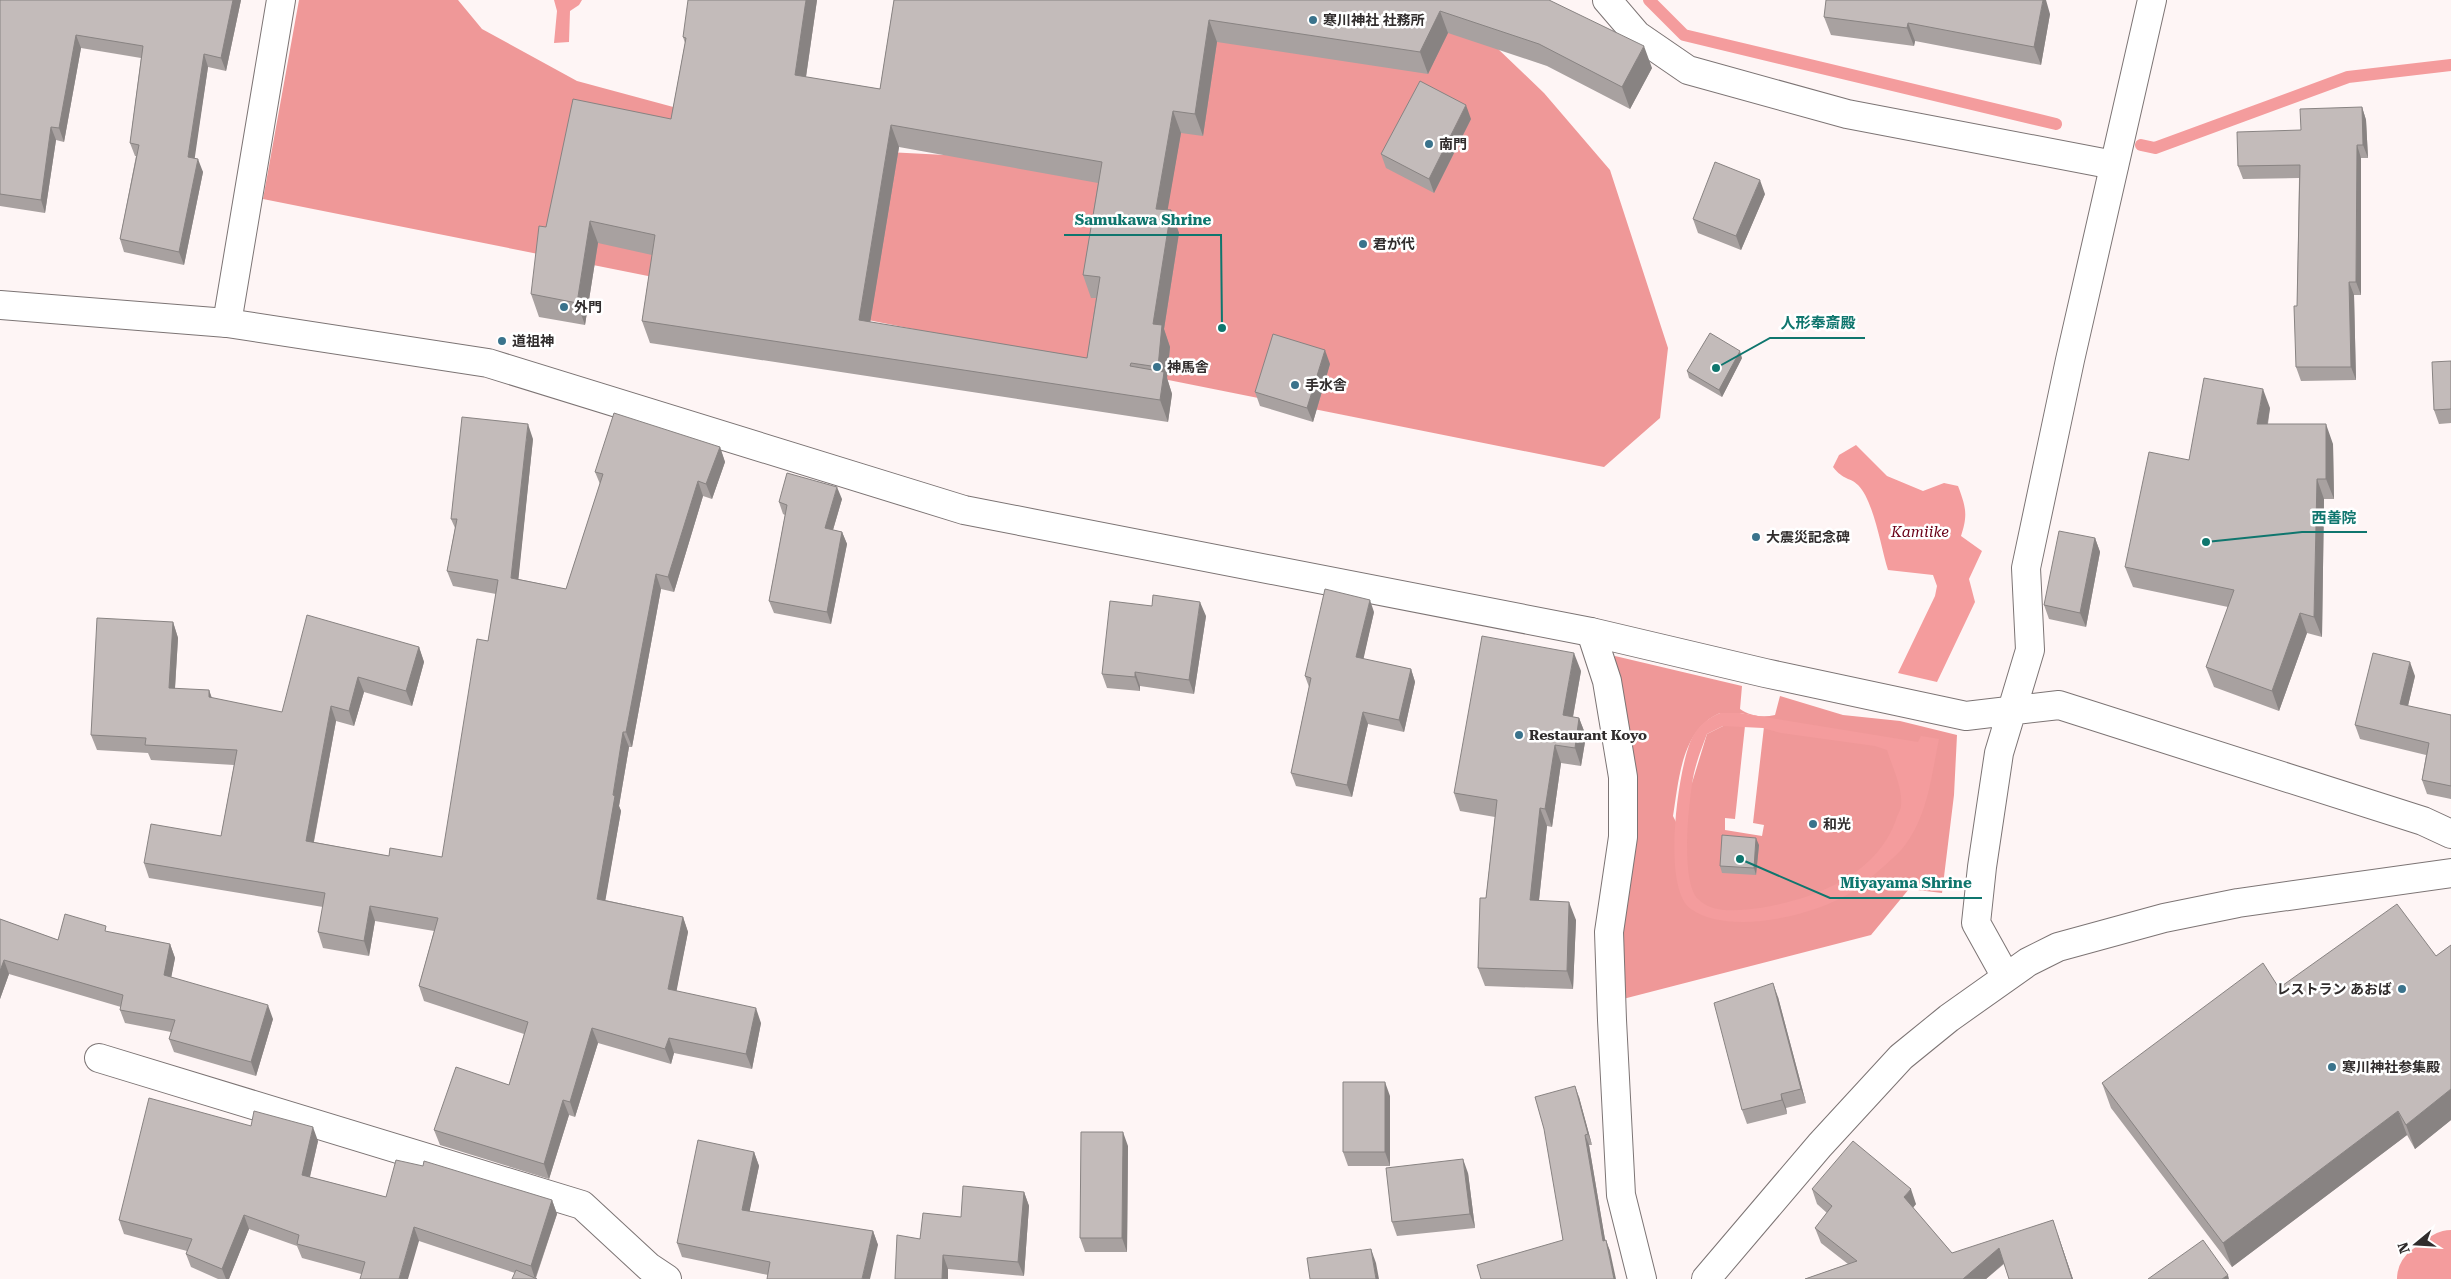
<svg xmlns="http://www.w3.org/2000/svg" width="2451" height="1279" font-family="'Roboto Serif','Noto Sans JP',serif">
  <style>
    .forest { fill: #ef9898; fill-rule: evenodd }
    .water { fill: #f49c9d; fill-rule: evenodd }
    .lines { fill: none; stroke-linecap: round; stroke-linejoin: round }
    .stream { stroke: #f49c9d; stroke-width: 12 }
    .river { stroke: #f49c9d; stroke-width: 72 }
    .minor-casing { stroke: #7c7474; stroke-width: 30 }
    .tertiary-casing { stroke: #7c7474; stroke-width: 30 }
    .minor { stroke: #fff; stroke-width: 28 }
    .tertiary { stroke: #fff; stroke-width: 28 }
    .wall { fill: #a8a1a0; fill-rule: evenodd }
    .shaded-wall { fill: #888382 }
    .building { fill: #c3bbba; stroke: #888382; fill-rule: evenodd }
    .poi-dot { fill: #3a738c; stroke: #fff; stroke-width: 2 }
    .labels { text-anchor: middle; stroke-width: 5; stroke-linejoin: round; paint-order: stroke }
    .poi-label { font-size: 14px; font-weight: bold; fill: #312d2d; stroke: #fff; text-anchor: start }
    .water-label { font-size: 15px; font-style: italic; fill: #6a0017; stroke: #fff }
    .leader { fill: none; stroke: #0f766e; stroke-width: 2 }
    .callout-dot { fill: #0f766e; stroke: #fff; stroke-width: 2 }
    .callout-label { font-size: 15px; text-anchor: middle; font-weight: bold; fill: #0f766e; stroke: #fff; stroke-width: 5; stroke-linejoin: round; paint-order: stroke }
  </style>
  <rect width="100%" height="100%" fill="#fef5f5"/>
  <!-- forest -->
  <path class="forest" d="M299 0H458L482 29 577 81 829 149 1022 159 1199 39 1296 0H1447L1544 93 1610 170 1668 348 1660 418 1604 467 263 199Z
    M1615 656 1742 686 1740 709C1750 716 1763 718 1775 715L1780 696 1843 715 1900 721 1957 735 1954 795 1942 893 1909 889 1871 935 1623 999 1613 659ZM1720 713H1740L1765 718 1753 823 1764 825 1762 836 1725 830V818L1735 819 1745 726H1723L1707 734 1692 783 1676 822 1673 816C1679 780 1681 730 1720 713Z"/>
  <!-- water -->
  <path class="water" d="M554 0H582L579 5 570 11 569 42 554 43 557 11Z
    M1856 445 1887 476 1923 491 1944 483 1958 486C1966 507 1968 515 1961 536L1982 551 1969 579 1975 602 1937 682 1898 673 1935 596 1937 586 1933 575 1888 570C1881 548 1874 501 1858 485 1850 477 1844 481 1833 467L1839 455Z
    M1720 713H1740L1918 742 1921 736 1939 739C1931 777 1928 817 1902 849 1893 859 1862 886 1850 893 1813 916 1729 936 1691 909 1661 889 1678 767 1692 738 1698 726 1708 718 1720 713ZM1723 726 1763 728 1781 733 1875 746 1887 750C1892 766 1903 789 1901 805 1901 810 1897 815 1896 820 1876 876 1814 899 1760 908 1741 910 1713 915 1698 899 1681 882 1688 810 1692 785 1694 767 1701 750 1707 734Z"/>
  <g class="lines">
    <!-- stream -->
    <path class="stream" d="M1649 0 1684 35 2056 124
      M2141 145 2155 148 2348 77 2451 65"/>
    <!-- river -->
    <path class="river" d="M2433 1279 2451 1266"/>
    <!-- minor casing -->
    <g class="minor-casing">
      <path id="minor" d="M1607 0 1637 35 1688 70 1847 114 2114 165
        M227 323 281 0
        M1591 632 1607 681 1623 777V837L1609 932 1612 1020 1621 1195 1642 1279
        M99 1058 582 1205 649 1267 667 1279"/>
    </g>
    <!-- tertiary casing -->
    <g class="tertiary-casing">
      <path id="tertiary" d="M0 305 227 323 488 363 964 510 1591 632 1765 673 1966 716 2059 705 2423 821 2451 834
        M2006 977 1976 923 1982 867 1999 753 2030 650 2026 568 2070 360 2152 0
        M1706 1279 1820 1145 1901 1057 1949 1018 2028 962 2058 947 2164 918 2238 903 2451 873"/>
    </g>
    <!-- minor -->
    <use href="#minor" class="minor"/>
    <!-- tertiary -->
    <use href="#tertiary" class="tertiary"/>
  </g>
  <!-- wall -->
  <path class="wall" d="M0 0H241L226 71 208 67 194 158 203 172 184 265 124 252 120 239 136 156H135L130 143 141 58 81 48 64 142 56 140 45 213 0 206Z
    M817 0 806 77 880 89 894 0H1549L1652 68 1630 109 1547 66 1448 33 1428 74 1217 42 1203 136 1181 133 1167 210H1171L1179 233 1164 329 1170 347 1167 378 1172 394 1168 422 650 343 642 321 652 255 598 243 585 325 539 317 531 294 546 227 671 119 685 43 683 37ZM899 147 1098 183 1083 275 1091 298H1096L1087 358 870 322Z
    M2050 14 2041 65 1915 41 1914 46 1831 35 1824 17Z
    M2362 107 2366 120 2368 158H2361V295H2354L2356 380 2301 381 2296 367 2299 178 2243 179 2238 166 2301 130Z
    M1471 119 1434 193 1386 168 1381 154Z
    M1765 194 1741 250 1698 233 1693 219Z
    M1742 358 1722 397 1689 378 1687 371Z
    M2451 361V423L2439 424 2434 410Z
    M1330 364 1313 422 1260 406 1255 392Z
    M2270 408 2268 424 2333 444 2334 499H2324L2322 637 2307 633 2279 711 2214 687 2206 667 2228 607 2133 587 2125 567 2189 460Z
    M533 439 518 579 566 589 600 484 595 472 720 447 725 462 712 499 703 496 674 592 661 589 632 747H629L619 806 621 811 605 900 683 917 688 932 676 991 761 1023 752 1069 674 1053 671 1064 598 1043 575 1117 569 1115 549 1179 440 1145 434 1130 509 1085 524 1034 424 1001 419 986 434 931 375 921 369 956 323 948 318 932 323 907 149 878 144 863 221 836 234 765 151 760 148 753 97 750 91 735 173 622 178 638 175 689 209 690 212 698 282 712 419 647 424 662 412 706 364 692 354 726 336 721 314 842 389 856 442 857 488 641 496 594 453 586 447 571 455 528 451 519Z
    M842 499 833 530 842 532 847 544 831 624 774 613 769 601 785 515 783 514 779 502Z
    M2095 538 2100 552 2086 627 2049 619 2044 605Z
    M1374 612 1363 659 1411 669 1415 682 1404 732 1368 724 1352 797 1296 786 1291 773 1309 687 1305 676Z
    M1206 616 1194 694 1140 686V691L1107 688 1102 674Z
    M1581 671 1573 717 1579 718 1586 736 1581 766 1561 763 1552 827 1547 826 1539 900 1576 920 1573 989 1485 986 1478 968 1495 817 1460 811 1454 793Z
    M2415 676 2408 706 2451 715V799L2427 794 2422 780 2426 755 2360 739 2355 725Z
    M1759 845 1756 875 1722 873 1720 866Z
    M0 919 58 940 108 932 170 944 175 958 171 977 273 1019 256 1076 174 1052 169 1039 171 1032 125 1023 120 1010 121 1007 9 974 0 999Z
    M2451 945V1120L2415 1149 2407 1135 2232 1267 2111 1108 2102 1083 2279 988 2436 956Z
    M1778 997 1806 1103 1786 1108 1787 1114 1747 1124 1742 1110Z
    M1390 1096V1166H1348L1343 1152Z
    M1579 1097 1592 1145H1589L1605 1240 1610 1251 1563 1240Z
    M251 1126 318 1141 310 1177 386 1197 552 1200 557 1214 536 1278 515 1273 419 1241 361 1274 302 1258 297 1246 249 1229 229 1279H218L191 1267 186 1254 187 1251 124 1234 119 1220Z
    M1128 1146 1127 1252H1085L1080 1238Z
    M754 1152 759 1166 749 1212 873 1231 878 1245 768 1275 682 1257 677 1243Z
    M1468 1173 1475 1228 1397 1236 1392 1222Z
    M1812 1189 1916 1204 1913 1208 1952 1253 2058 1235 2073 1279H2009L2004 1264 1986 1279H1805L1848 1264 1821 1243 1815 1228 1827 1213 1817 1204Z
    M1024 1192 1029 1206 1024 1276 948 1269V1279H895L920 1239 961 1217Z"/>
  <!-- shaded-wall -->
  <path class="shaded-wall" d="M233 0H241L226 71 221 58Z
    M806 0H817L803 97 795 75Z
    M2043 0H2046L2050 14 2041 65 2034 47Z
    M1440 11 1448 33 1428 74 1420 52Z
    M1209 20 1217 42 1203 136 1195 114Z
    M1908 23 1915 41 1914 46 1907 28Z
    M76 35 81 48 64 142 59 128Z
    M1644 46 1652 68 1630 109 1622 87Z
    M204 54 208 67 193 170 188 157Z
    M1466 105 1471 119 1434 193 1429 179Z
    M2362 107 2366 120 2368 158 2363 145Z
    M1173 111 1181 133 1164 231 1156 209Z
    M891 125 899 147 867 342 859 320Z
    M51 127 56 140 45 213 41 200Z
    M2357 145 2361 158V295L2356 282Z
    M198 159 203 172 184 265 179 252Z
    M1760 180 1765 194 1741 250 1736 236Z
    M1171 210 1179 233 1164 329 1170 347 1167 378 1172 394 1168 422 1160 400 1163 381 1158 367 1153 324Z
    M590 221 598 243 585 325 577 303Z
    M2349 282 2354 295 2356 380 2351 367Z
    M1325 350 1330 364 1313 422 1307 408Z
    M1740 351 1742 358 1722 397 1719 390Z
    M2263 389 2270 408 2264 444 2257 424Z
    M528 424 533 439 517 593 511 578Z
    M2326 424 2333 444 2334 499 2326 479Z
    M720 447 725 462 712 499 706 484Z
    M2317 479 2324 499 2322 637 2314 617Z
    M698 481 703 496 674 592 668 577Z
    M837 487 842 499 830 540 825 528Z
    M842 532 847 544 831 624 827 612Z
    M2095 538 2100 552 2086 627 2080 613Z
    M656 574 661 589 632 747 626 732Z
    M1370 600 1374 612 1361 670 1356 657Z
    M1200 602 1206 616 1194 694 1189 680Z
    M2300 613 2307 633 2279 711 2272 691Z
    M173 622 178 638 174 703 169 688Z
    M419 647 424 662 412 706 406 691Z
    M1574 653 1581 671 1570 733 1563 715Z
    M2410 662 2415 676 2405 718 2400 704Z
    M1411 669 1415 682 1404 732 1399 720Z
    M1135 672 1140 686V691L1135 677Z
    M358 677 364 692 354 726 349 711Z
    M209 690 214 705 209 697Z
    M331 706 336 721 311 856 306 841Z
    M1363 712 1368 724 1352 797 1347 785Z
    M1579 718 1586 736 1581 766 1575 748Z
    M623 732 629 747 619 806 621 811 603 914 597 899Z
    M1555 745 1561 763 1552 827 1545 809Z
    M1540 808 1547 826 1537 918 1530 900Z
    M1756 838 1759 845 1756 875 1754 868Z
    M1569 902 1576 920 1573 989 1567 971Z
    M370 906 375 921 369 956 364 941Z
    M683 917 688 932 674 1004 668 989Z
    M170 944 175 958 169 989 164 975Z
    M4 960 9 974 0 999V971Z
    M1773 983 1778 997 1806 1103 1801 1089Z
    M268 1005 273 1019 256 1076 251 1062Z
    M756 1008 761 1023 752 1069 746 1054Z
    M592 1028 598 1043 575 1117 570 1102Z
    M669 1038 674 1053 671 1064 665 1049Z
    M1385 1082 1390 1096V1166L1385 1152Z
    M1575 1086 1579 1097 1592 1145 1588 1134Z
    M2451 1089V1120L2415 1149 2406 1125Z
    M1781 1094 1786 1108 1787 1114 1782 1100Z
    M563 1100 569 1115 549 1179 544 1164Z
    M2398 1111 2407 1135 2232 1267 2223 1243Z
    M313 1127 318 1141 307 1189 302 1175Z
    M1123 1132 1128 1146 1127 1252 1122 1238Z
    M1585 1135 1589 1145 1607 1251 1603 1241Z
    M754 1152 759 1166 747 1224 742 1210Z
    M1463 1159 1468 1173 1475 1228 1470 1214Z
    M1911 1189 1916 1204 1909 1212 1904 1197Z
    M1024 1192 1029 1206 1024 1276 1018 1262Z
    M552 1200 557 1214 535 1279 531 1266Z
    M244 1215 249 1229 229 1279H226L222 1269Z
    M2053 1220 2058 1235 2073 1279H2072Z
    M414 1227 419 1241 408 1279H399Z
    M873 1231 878 1245 870 1279H862Z
    M1606 1240 1610 1251 1616 1279H1614Z
    M1999 1248 2004 1263 1986 1279H1963Z
    M1371 1249 1376 1263 1379 1279H1376Z
    M943 1255 948 1269V1279H942Z
    M2228 1275 2229 1279H2222Z"/>
  <!-- building -->
  <path class="building" d="M0 0H233L221 58 204 54 188 157 198 159 179 252 120 239 139 145 130 143 143 46 76 35 59 128 51 127 41 200 0 194Z
    M688 0H806L795 75 880 89 894 0H1549L1644 46 1622 87 1539 44 1440 11 1420 52 1209 20 1195 114 1173 111 1156 209 1171 210 1153 324 1162 325 1158 367 1131 363 1130 366 1164 372 1160 400 642 321 655 235 590 221 577 303 531 294 539 226 546 227 573 99 671 119 686 38 683 37ZM891 125 1102 162 1083 275 1100 277 1087 358 859 320Z
    M1826 0H2043L2034 47 1908 23 1907 28 1824 17Z
    M1420 81 1466 105 1429 179 1381 154Z
    M2362 107 2363 145H2357L2356 282H2349L2351 367H2296L2294 306H2297L2300 165 2238 166 2237 132 2301 130 2300 109Z
    M1715 162 1760 180 1736 236 1693 219Z
    M1710 333 1740 351 1719 390 1687 371Z
    M1273 334 1325 350 1307 408 1255 392Z
    M2451 361V409L2434 410 2432 362Z
    M2204 378 2263 389 2257 424H2326V479H2317L2314 617 2300 613 2272 691 2206 667 2234 590 2125 567 2149 452 2189 460Z
    M614 413 720 447 706 484 698 481 668 577 656 574 626 732H623L613 795 615 796 597 899 683 917 668 989 756 1008 746 1054 669 1038 665 1049 592 1028 570 1102 563 1100 544 1164 434 1130 456 1067 509 1085 528 1022 419 986 438 918 370 906 364 941 318 932 325 893 144 863 151 824 221 836 237 750 145 745 146 738 91 735 97 618 173 622 169 688 209 690V697L282 712 307 615 419 647 406 691 358 677 349 711 331 706 306 841 389 856 390 848 442 857 477 639 488 641 498 580 447 571 457 519H451L462 417 528 424 511 578 566 589 603 474 595 472Z
    M787 473 837 487 825 528 842 532 827 612 769 601 787 505 779 502Z
    M2059 531 2095 538 2080 613 2044 605Z
    M1325 589 1370 600 1356 657 1411 669 1399 720 1363 712 1347 785 1291 773 1311 678 1305 676Z
    M1153 595 1200 602 1189 680 1135 672V677L1102 674 1110 601 1152 606Z
    M1482 636 1574 653 1563 715 1579 718 1575 748 1555 745 1545 809 1540 808 1530 900 1569 902 1567 971 1478 968 1480 898H1486L1497 800 1454 793Z
    M2373 653 2410 662 2400 704 2451 715V786L2422 780 2429 743 2355 725Z
    M1722 835 1756 838 1754 868 1720 866Z
    M2397 904 2436 956 2451 945V1089L2406 1125 2398 1111 2223 1243 2102 1083 2263 963 2279 988Z
    M65 914 106 926 105 931 170 944 164 975 268 1005 251 1062 169 1039 175 1020 120 1010 123 995 4 960 0 971V919L58 940Z
    M1773 983 1801 1089 1781 1094 1782 1100 1742 1110 1714 1003Z
    M1343 1082H1385V1152H1343Z
    M1575 1086 1588 1134 1585 1135 1603 1241 1606 1240 1614 1279H1481L1477 1265 1563 1240 1544 1129 1535 1097Z
    M149 1098 251 1126 254 1111 313 1127 302 1175 386 1197 396 1160 423 1166 424 1161 552 1200 531 1266 414 1227 399 1279H360L365 1262 297 1244 299 1235 244 1215 222 1269 186 1254 192 1239 119 1220Z
    M1081 1132H1123L1122 1238H1080Z
    M698 1140 754 1152 742 1210 873 1231 862 1279H767L770 1262 677 1243Z
    M1853 1141 1911 1189 1904 1197 1952 1253 2053 1220 2072 1279H2009L1999 1248 1963 1279H1805L1857 1261 1815 1228 1832 1206 1812 1189Z
    M1463 1159 1470 1214 1392 1222 1386 1168Z
    M963 1186 1024 1192 1018 1262 943 1255 942 1279H895L897 1235 920 1239 923 1213 961 1217Z
    M2203 1240 2228 1275 2222 1279H2148Z
    M1371 1249 1376 1279H1310L1307 1258Z
    M516 1270 537 1279H512Z"/>
  <!-- markers -->
  <g class="poi-dot">
    <circle cx="1313" cy="20" r="5"/>
    <circle cx="1429" cy="144" r="5"/>
    <circle cx="1363" cy="244" r="5"/>
    <circle cx="564" cy="307" r="5"/>
    <circle cx="502" cy="341" r="5"/>
    <circle cx="1157" cy="367" r="5"/>
    <circle cx="1295" cy="385" r="5"/>
    <circle cx="1756" cy="537" r="5"/>
    <circle cx="1519" cy="735" r="5"/>
    <circle cx="1813" cy="824" r="5"/>
    <circle cx="2402" cy="989" r="5"/>
    <circle cx="2332" cy="1067" r="5"/>
  </g>
  <g class="labels">
    <!-- poi labels -->
    <g class="poi-label">
      <text x="1323" y="25">寒川神社 社務所</text>
      <text x="1439" y="149">南門</text>
      <text x="1373" y="249">君が代</text>
      <text x="574" y="312">外門</text>
      <text x="512" y="346">道祖神</text>
      <text x="1167" y="372">神馬舎</text>
      <text x="1305" y="390">手水舎</text>
      <text x="1766" y="542">大震災記念碑</text>
      <text x="1529" y="740">Restaurant Koyo</text>
      <text x="1823" y="829">和光</text>
      <text x="2392" y="994" text-anchor="end">レストラン あおば</text>
      <text x="2342" y="1072">寒川神社参集殿</text>
    </g>
    <!-- water labels -->
    <g class="water-label">
      <text x="1920" y="537">Kamiike</text>
    </g>
  </g>
  <!-- callouts -->
  <path class="leader" d="M1222 328L1221 235H1064M1716 368L1770 338H1865M2206 542L2302 532H2367M1740 859L1830 898H1982"/>
  <g class="callout-dot">
    <circle cx="1222" cy="328" r="5"/>
    <circle cx="1716" cy="368" r="5"/>
    <circle cx="2206" cy="542" r="5"/>
    <circle cx="1740" cy="859" r="5"/>
  </g>
  <g class="callout-label">
    <text x="1143" y="225">Samukawa Shrine</text>
    <text x="1818" y="328">人形奉斎殿</text>
    <text x="2334" y="523">西善院</text>
    <text x="1906" y="888">Miyayama Shrine</text>
  </g>
  <!-- north arrow -->
  <g transform="translate(2416 1244) rotate(252)" stroke="#ffffff" stroke-width="4" paint-order="stroke">
  <path d="M0-4L9 19L0 12L-9 19Z" fill="#312d2d"/>
  <text y="-8" font-size="14" font-weight="bold" text-anchor="middle" fill="#312d2d">N</text>
  </g>
</svg>
